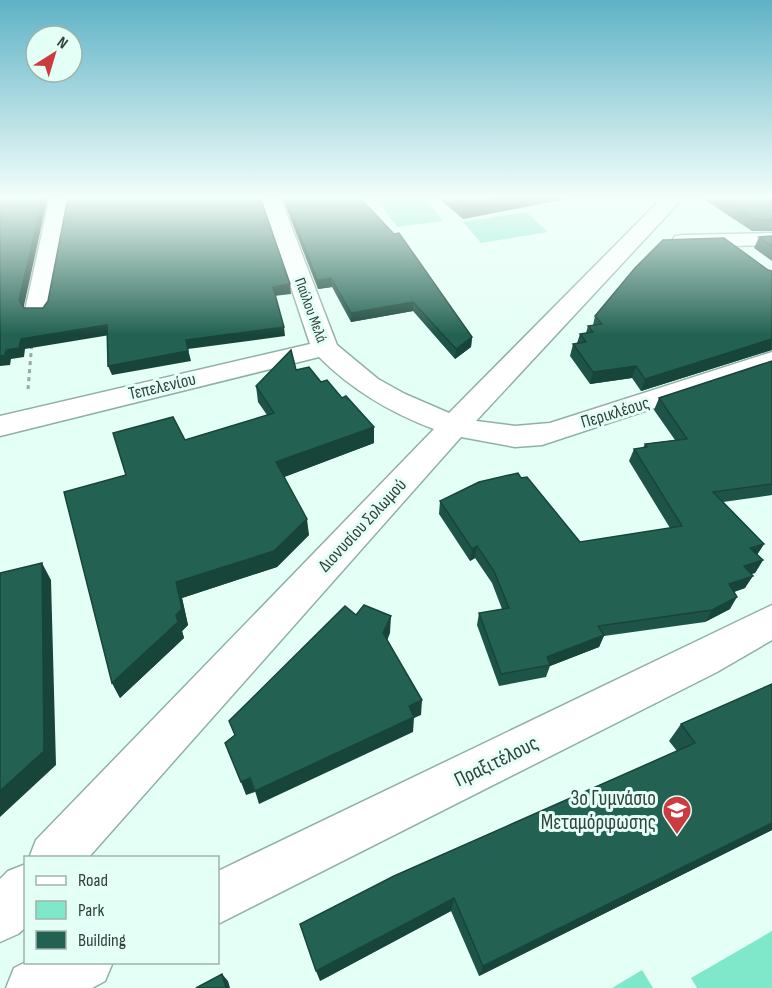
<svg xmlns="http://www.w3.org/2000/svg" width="772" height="988" font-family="'Sofia Sans Condensed',sans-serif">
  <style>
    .green { fill: #7fe8cb }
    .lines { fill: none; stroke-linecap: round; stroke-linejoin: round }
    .street-casing { stroke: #90b0a6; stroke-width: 3 }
    .path { stroke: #95aaa3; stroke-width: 3; stroke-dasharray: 4 4; stroke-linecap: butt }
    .street { fill: #fff; fill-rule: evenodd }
    .wall { fill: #1e5447 }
    .shaded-wall { fill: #184539 }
    .building { fill: #236252; stroke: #184539; stroke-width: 1.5 }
    .labels { text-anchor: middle; stroke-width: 6; stroke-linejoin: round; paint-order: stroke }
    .far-street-label { font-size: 15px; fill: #32403b; stroke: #e4fff6 }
    .street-label { font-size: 18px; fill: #32403b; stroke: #e4fff6 }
    .near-street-label { font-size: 21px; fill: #32403b; stroke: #e4fff6 }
    .near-poi-label { font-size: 21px; fill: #32403b; stroke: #e4fff6; text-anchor: end }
  </style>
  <rect width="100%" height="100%" fill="#e4fff6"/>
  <!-- green -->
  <path class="green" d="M376 197H424L443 221 397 227Z
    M526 212 548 232 481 243 463 222Z
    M772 931V988H697L691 978Z
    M642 970 653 988H612Z"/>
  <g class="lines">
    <!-- street casing -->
    <g class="street-casing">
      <path id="street" d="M50 197H70L49 310 46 315 37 317 28 315 25 310Z
        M261 197H280L337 345 378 379 405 394 449 413 663 197H684L476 421 515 426 550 423 772 352V369L542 445 515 447 461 437 88 858H29L36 840 434 429C391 413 352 390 319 357L0 436V416L310 344Z
        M772 233V245L683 247 675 246 672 241 675 236 683 235Z
        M772 605V640L717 672 218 924V871Z
        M26 864V927L18 934 0 942V879L8 871Z
        M26 962H113L105 981 92 988H6L14 968Z"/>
    </g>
    <!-- path -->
    <path class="path" d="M28 389 32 342"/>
    <!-- street -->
    <use href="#street" class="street"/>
  </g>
  <!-- wall -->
  <path class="wall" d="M282 197H359L472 337 471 347 455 359 413 311 351 322 332 287 318 289Z
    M437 197H576L463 219Z
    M705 197H772V231H752L705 200 706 197Z
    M772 236V261L754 248 759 237Z
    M768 270 772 271V350L641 391 632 378 590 384 570 356 573 344 577 343 580 334 586 333 588 326 593 325 595 316Z
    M772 361V495L723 502 764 544 757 555 763 560 755 573 751 574 745 588 734 592 730 609 705 622 604 636 599 647 550 666 546 677 499 686 477 625 479 613 502 609 492 583 475 558 470 561 439 514 440 501 521 478 580 542 670 528 629 461 634 449 643 448 645 444 675 440 654 410 659 398Z
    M296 370 374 443 284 477 309 535 277 567 182 598 188 625 182 631 184 638 120 698 112 683 126 475 185 440 267 415 258 402 256 386Z
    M772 684V830L479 976 451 911 320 981 677 751 669 741 681 724Z"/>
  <!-- shaded-wall -->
  <path class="shaded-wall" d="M43 197H48L23 310 19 300Z
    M502 197H576L463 219 464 204Z
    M331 278 332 287 318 289 317 280Z
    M290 284 291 294 274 296 273 287Z
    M413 302V311L351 322V313Z
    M107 325 110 335 25 349 24 357 11 359 10 365 0 366V356L21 339Z
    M284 327 285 336 188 349 191 361 112 375 108 366 186 340Z
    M472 337 471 347 455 359 456 349Z
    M772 339 771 350 641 391 645 379Z
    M636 366 632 378 590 384 593 372Z
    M374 427V443L279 479 276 462Z
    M307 519 309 535 277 567 182 598 188 625 182 631 184 638 120 698 112 683 176 615V582Z
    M764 544 756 556 750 548Z
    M477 546 475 558 470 561 472 549Z
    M763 560 755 573 737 578 744 566Z
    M42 563 51 580 56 765 0 817V791Z
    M753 576 745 588 722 596 729 584Z
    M737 597 730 609 705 622 712 610Z
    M391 616 390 633 384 649 383 633Z
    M604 635 599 647 550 666 547 657Z
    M422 700 421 715 414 718 413 732 259 804 255 791 409 706Z
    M250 778 255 792 246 795 241 782Z
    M772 823V830L479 976 483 966Z
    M454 898 451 911 320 981 316 971Z
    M222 974 228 981 230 988H226Z"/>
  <!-- building -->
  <path class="building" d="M0 197H43L19 300 24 308H43L48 301 68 197H260L290 284 273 287 284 327 186 340 188 351 108 366 107 325 21 339 19 348 6 350 5 355 0 356Z
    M285 197H359L394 234 399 233 472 337 456 349 413 302 351 313 331 278 317 280Z
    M455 197H502L464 204Z
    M719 197H772V220H756Z
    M772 236V246L759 237Z
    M724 238 768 270 772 271V339L645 379 636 366 593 372 573 344 586 342 580 334 593 332 588 326 602 324 595 316 635 268 663 240Z
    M291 350 296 370 309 367 321 382 327 380 342 398 346 396 374 427 276 462 307 519 274 551 176 582 182 609 176 615 178 622 112 683 64 492 126 475 113 433 173 417 185 440 274 413 256 386Z
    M772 361V484L713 492 764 544 750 548 763 560 744 566 753 576 729 584 737 597 712 610 598 626 604 635 547 657 550 665 501 674 479 613 509 608 494 571 477 546 472 549 440 501 479 482 518 473 521 478 527 477 580 542 682 526 634 449 647 447 645 444 687 439 659 398Z
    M42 563 44 751 0 791V573Z
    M364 605 391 616 383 633 422 700 409 706 414 717 255 791 250 778 241 782 225 743 235 735 229 721 345 606 356 615Z
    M772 684V823L483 966 454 898 316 971 300 924 394 876 695 743 681 724Z
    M222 974 226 988H196Z"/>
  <!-- sky -->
  <linearGradient id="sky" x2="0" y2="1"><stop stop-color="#5fb2c6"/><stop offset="0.59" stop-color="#f3fffb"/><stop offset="1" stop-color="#f3fffb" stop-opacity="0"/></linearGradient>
  <rect width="772" height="335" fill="url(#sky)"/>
  <!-- icons -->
  <defs>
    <g id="school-pin" transform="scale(1.5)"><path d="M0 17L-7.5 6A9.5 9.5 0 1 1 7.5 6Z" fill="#cb3b3f" stroke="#e4fff6"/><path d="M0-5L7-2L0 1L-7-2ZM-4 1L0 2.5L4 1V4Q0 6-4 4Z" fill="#fff"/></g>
  </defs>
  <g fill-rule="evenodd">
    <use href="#school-pin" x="677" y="810"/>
  </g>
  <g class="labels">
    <!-- far-street labels -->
    <g class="far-street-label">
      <text transform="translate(311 310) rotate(70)" y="5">Παύλου Μελά</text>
    </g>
    <!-- street labels -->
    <g class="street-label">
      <text transform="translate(162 386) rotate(-13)" y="6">Τεπελενίου</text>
      <text transform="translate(615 412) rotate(-17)" y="6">Περικλέους</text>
      <text transform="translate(362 525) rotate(-47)" y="6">Διονυσίου Σολωμού</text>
    </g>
    <!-- near-street labels -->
    <g class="near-street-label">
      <text transform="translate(496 761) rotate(-26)" y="7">Πραξιτέλους</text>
    </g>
    <!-- near-poi labels -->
    <g class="near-poi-label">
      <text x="656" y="805">3ο Γυμνάσιο<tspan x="656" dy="24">Μεταμόρφωσης</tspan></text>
    </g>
  </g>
  <!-- legend -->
  <rect x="24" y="856" width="195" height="108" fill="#e4fff6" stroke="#9db3ab" stroke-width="1.5"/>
  <rect x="36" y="876" width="30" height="9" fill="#ffffff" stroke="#9db3ab" stroke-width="1.5"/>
  <text x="78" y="886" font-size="18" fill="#32403b">Road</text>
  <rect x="36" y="901" width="30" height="18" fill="#7fe8cb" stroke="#9db3ab" stroke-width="1.5"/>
  <text x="78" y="916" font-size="18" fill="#32403b">Park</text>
  <rect x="36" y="931" width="30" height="18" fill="#236252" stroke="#9db3ab" stroke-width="1.5"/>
  <text x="78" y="946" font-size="18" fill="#32403b">Building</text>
  <!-- north arrow -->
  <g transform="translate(54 54) rotate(37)"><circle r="28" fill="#e4fff6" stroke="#9db3ab" stroke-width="1.5"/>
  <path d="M0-4.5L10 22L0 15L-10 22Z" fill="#cb3b3f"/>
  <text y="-9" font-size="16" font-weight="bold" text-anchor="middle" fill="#32403b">N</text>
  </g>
</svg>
